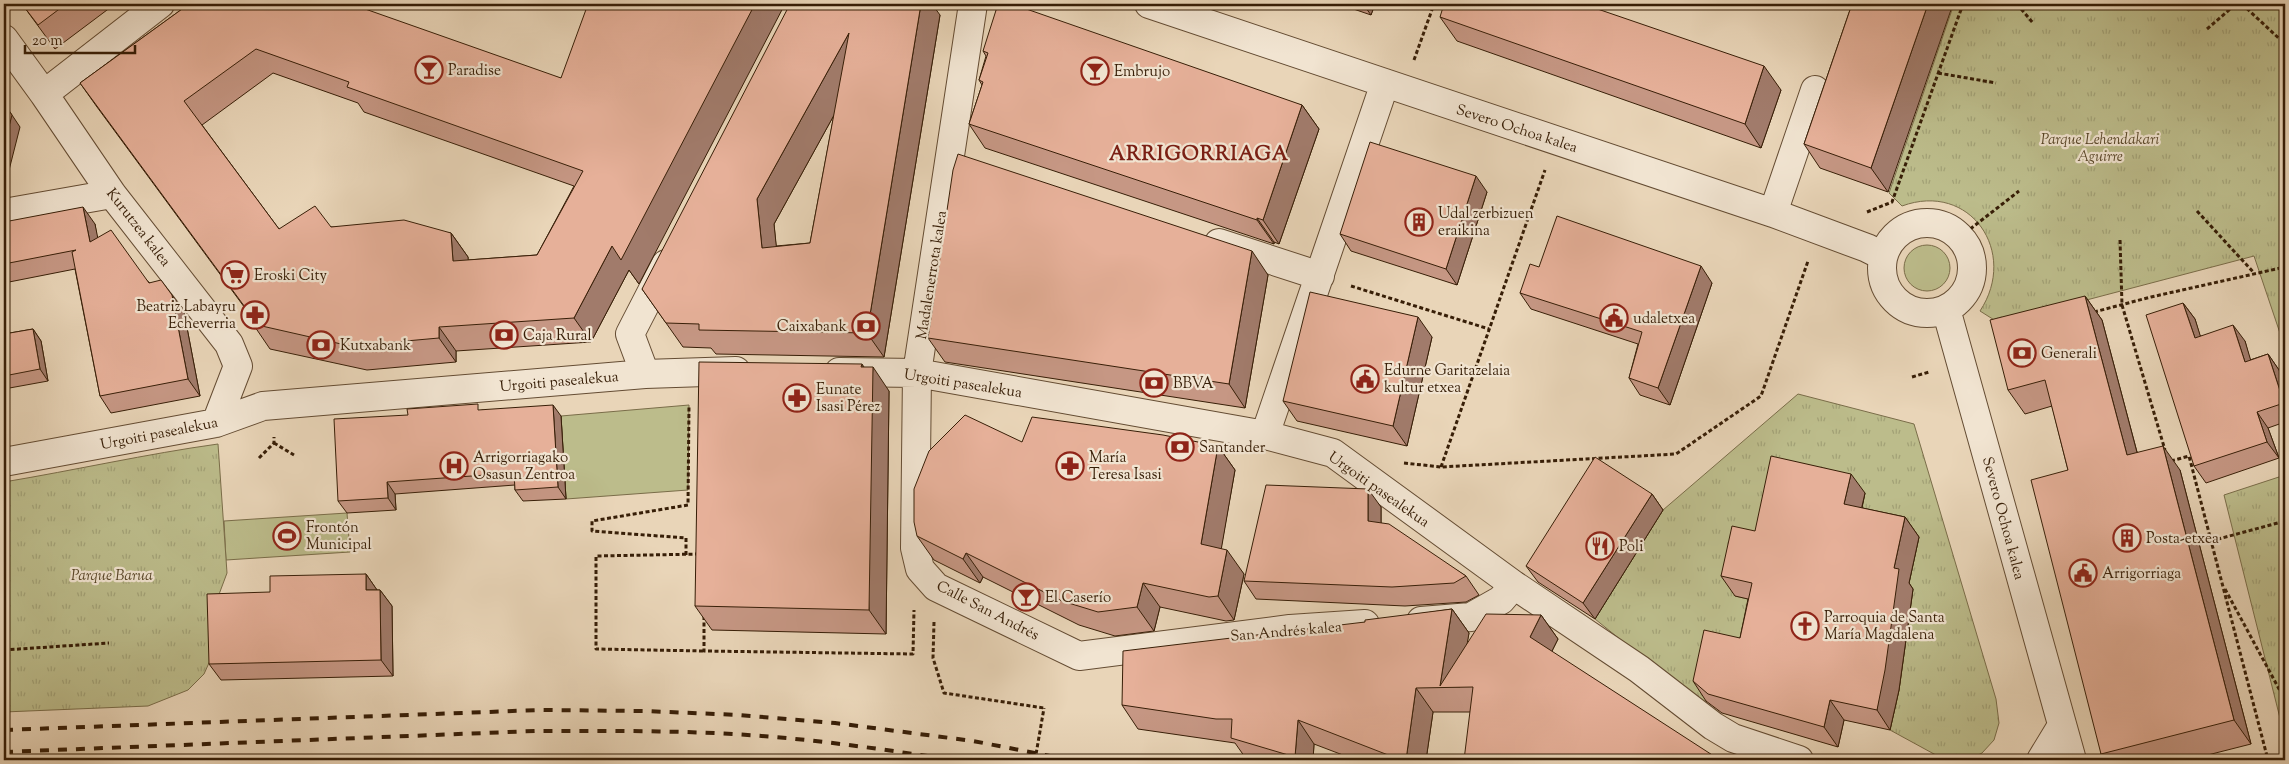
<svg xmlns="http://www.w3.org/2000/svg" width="2289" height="764" font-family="'Sorts Mill Goudy',serif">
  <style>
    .green { fill: #bcbc8b; stroke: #7a6d49 }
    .park { fill: url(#park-tufts); stroke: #7a6d49 }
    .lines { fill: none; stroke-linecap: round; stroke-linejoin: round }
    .minor-casing { stroke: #644c33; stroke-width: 30 }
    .path { stroke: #371e07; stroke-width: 3; stroke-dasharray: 4 2.5; stroke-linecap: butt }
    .minor { stroke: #f1e4d1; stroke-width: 28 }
    .rail { stroke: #371e07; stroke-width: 4; stroke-dasharray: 9 9; stroke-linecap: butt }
    .path-bridge { stroke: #371e07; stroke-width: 3; stroke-dasharray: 4 2.5; stroke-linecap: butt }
    .wall { fill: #c69784; stroke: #371e07; fill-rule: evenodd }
    .shaded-wall { fill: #a17b6b; stroke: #371e07 }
    .building { fill: #e6b099; stroke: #371e07; fill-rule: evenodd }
    .labels { text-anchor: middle; stroke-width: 4.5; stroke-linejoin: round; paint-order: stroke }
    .poi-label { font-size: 15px; fill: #371e07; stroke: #f1e4d1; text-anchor: start }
    .street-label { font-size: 15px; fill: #371e07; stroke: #f1e4d1 }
    .park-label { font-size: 15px; font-style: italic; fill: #584628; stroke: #f1e4d1 }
    .district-label { font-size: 20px; font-weight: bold; letter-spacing: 1px; fill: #7a1f14; stroke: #f1e4d1 }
  </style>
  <defs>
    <pattern id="park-tufts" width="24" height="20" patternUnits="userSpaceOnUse" patternTransform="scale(1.25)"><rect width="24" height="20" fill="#bcbc8b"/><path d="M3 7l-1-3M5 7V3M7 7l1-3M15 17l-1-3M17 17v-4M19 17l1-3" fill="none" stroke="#a2a176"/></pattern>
  </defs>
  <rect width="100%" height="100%" fill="#e9d5b8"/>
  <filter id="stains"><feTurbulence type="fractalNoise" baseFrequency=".004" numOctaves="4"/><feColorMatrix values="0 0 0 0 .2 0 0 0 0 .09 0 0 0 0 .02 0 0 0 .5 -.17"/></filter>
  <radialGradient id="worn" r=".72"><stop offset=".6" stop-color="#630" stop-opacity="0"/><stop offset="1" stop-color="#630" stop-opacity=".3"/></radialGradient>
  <!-- green -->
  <path class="green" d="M1904 268a23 23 0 1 1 46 0a23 23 0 1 1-46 0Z
    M689 405 688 490 566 499 561 416Z
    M347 513 350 552 226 560 224 521Z"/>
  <!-- park -->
  <path class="park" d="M1954 4H2285V348L2254 256 1999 323 1980 311C2019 252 1970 181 1902 206L1889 193Z
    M1798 394 1914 424 1996 699 1999 723 1994 740 1982 753 1969 760H1945L1890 730 1899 690 1913 589 1908 588 1919 537 1858 524 1865 493 1735 596 1766 603 1754 658 1718 650 1705 708 1595 619 1663 510Z
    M218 444 227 573 218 597 213 654 204 674 188 690 148 706 4 712V482C76 470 146 454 218 444Z
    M2285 475V738L2224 495Z"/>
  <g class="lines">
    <!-- minor casing -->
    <g class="minor-casing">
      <path id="minor" d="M973 4 917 373 915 548 920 569 936 587 1079 656 1290 629 1365 624
        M1149 4 1773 213 1867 248 1883 256
        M4 39 44 94 112 194 229 344 238 366 216 423
        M44 94 160 4
        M4 213 112 194
        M1773 213 1815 90
        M1882 268a45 45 0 1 1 90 0a45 45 0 1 1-90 0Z
        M1219 243 1320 276
        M1946 309 2072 760
        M839 372 917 373 1265 435 1333 453 1514 585 1639 669 1713 726 1733 738 1799 760
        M645 374 630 334 666 264
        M1265 435 1385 83
        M4 462 216 423 263 406 645 374 736 371
        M1421 621 1471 617 1501 600 1514 585
        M2041 760 2061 727"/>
    </g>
    <!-- path -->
    <path class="path" d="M2017 4 2033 23
      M2242 4 2285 44
      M2280 4 2285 8
      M2207 29 2236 4
      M1414 60 1434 4
      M1938 73 1996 83
      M2197 211 2255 274
      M1867 212 1892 202 1963 4
      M1960 237 2019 191
      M2120 240 2122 305 2165 450
      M1351 286 1489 329
      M2094 312 2151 297 2285 267
      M1912 377 1929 372
      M274 443 294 455
      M259 458 274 443V437
      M2171 461 2189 456 2268 760
      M1404 463 1441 467 1676 454 1761 396 1808 261
      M1441 467 1545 170
      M2211 541 2285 521
      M699 554 596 556V649L704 651
      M686 555V538L592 531V521L688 505 689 406
      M2225 589 2285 700
      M704 616V651L913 654 914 610
      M934 622 933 658 944 693 1044 708
      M4 650 109 643"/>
    <!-- minor -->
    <use href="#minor" class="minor"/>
    <!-- rail -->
    <path class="rail" d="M4 730 540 710 646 711 739 715 835 723 973 741 1071 760
      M4 752 535 731C614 731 695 730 774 737 834 742 894 751 954 760"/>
    <!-- path-bridge -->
    <path class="path-bridge" d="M1035 760 1044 708"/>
  </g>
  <!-- wall -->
  <path class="wall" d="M22 4H115L55 49Z
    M189 4 561 78 639 284 629 270 591 342 456 351V362L367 370 270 349 253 324V319L97 107 80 83ZM273 73 358 103 364 112 574 186 537 255 468 260V257L451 233 331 227 279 229 202 125Z
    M1339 4H1375L1371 15Z
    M1852 4 1888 192 1820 168 1804 144Z
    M940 15 884 357 716 354 711 348 683 347 642 289ZM834 115 810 243 776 246 774 224Z
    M1440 17 1781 90 1761 148 1457 41Z
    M983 51 1302 105 1319 129 1279 244 1274 242V244L985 148 969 124 982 85 979 80 986 56Z
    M1487 192 1457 285 1351 251 1340 234Z
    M4 222 95 224 97 238 184 312 200 396 111 413 100 396 75 269 4 283Z
    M1539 267 1712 283 1670 405 1640 395 1629 378 1638 344 1531 309 1520 293Z
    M1268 275 1245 408 945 362 928 338Z
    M2085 296 2102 320 2137 452 2180 470 2251 744 2188 760H2105L2101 754 2068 470 2052 406 2025 414 2008 390Z
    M2183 303 2195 319 2200 336 2245 341 2250 360 2268 354 2279 370 2285 389V422L2268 428 2279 458 2206 483 2194 466Z
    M33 329 41 341 48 381 4 389V334Z
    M1432 337 1407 446 1297 421 1283 401Z
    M864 367 889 391 886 634 712 630 695 606Z
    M482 410 561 416 566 499 523 501 515 490V485L395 494 396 510 347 513 338 501Z
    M1022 442 1218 446 1235 470 1221 548 1244 574 1234 620 1226 621 1160 607 1154 631 1115 636 1079 625 983 577 980 583 934 560 917 536Z
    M1865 493 1862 508 1905 517 1919 537 1909 583 1913 589 1899 690 1890 730 1844 720 1838 747 1722 713 1706 701 1693 681 1740 638 1748 599 1735 596 1721 576 1755 531Z
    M1652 494 1663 510 1595 619 1538 582 1526 566Z
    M1381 507V523L1466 576 1479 595 1466 602 1405 606 1256 599 1244 581Z
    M366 574 377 590H380L392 606 393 676 221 680 209 664 270 592Z
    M1452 609 1469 633 1467 642 1541 615 1558 639 1552 651 1470 712H1433L1426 760H1356L1314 744 1313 760H1247L1235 743 1138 729 1122 705 1365 622Z"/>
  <!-- shaded-wall -->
  <path class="shaded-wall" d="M755 4H785L639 284 629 270 591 342 574 318 612 246Z
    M921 4H932L940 15 884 357 867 333Z
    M1363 4H1375L1371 15Z
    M1928 4H1953L1888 192 1871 168Z
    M849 33 866 57 774 224 779 272 762 248 757 199Z
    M1764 66 1781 90 1761 148 1745 124Z
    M4 103 20 127 6 182 4 179Z
    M1302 105 1319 129 1279 244 1263 220Z
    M1476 176 1487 192 1457 285 1446 269Z
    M83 207 95 224 102 259 90 242Z
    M1257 218 1274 242V244L1257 220Z
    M451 233 468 257 470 285 453 261Z
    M1252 251 1268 275 1245 408 1229 384Z
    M1701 266 1712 283 1670 405 1658 388Z
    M172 295 184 312 200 396 188 379Z
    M2085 296 2102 320 2144 479 2127 455Z
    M2183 303 2195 319 2206 354 2195 338Z
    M1418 317 1432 337 1407 446 1393 426Z
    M2233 325 2245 341 2256 378 2245 362Z
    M439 327 456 351V362L439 338Z
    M33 329 41 341 48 381 40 369Z
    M2268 354 2279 370 2285 389V405L2284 403Z
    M862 364 872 379 873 367 889 391 886 634 869 610Z
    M553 405 561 416 566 499 558 487Z
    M2257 412 2268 428 2279 458 2267 442Z
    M1218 446 1235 470 1218 568 1201 544Z
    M2163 446 2180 470 2251 744 2234 720Z
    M1851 474 1865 493 1858 524 1844 504Z
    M387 482 395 494 396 510 388 498Z
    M1368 489 1381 507V539L1368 521Z
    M1652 494 1663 510 1595 619 1583 603Z
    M1905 517 1919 537 1909 583 1913 589 1899 690 1890 730 1877 710 1894 568Z
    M1227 550 1244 574 1234 620 1218 596Z
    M966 553 983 577 980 583 963 559Z
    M366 574 377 590H366Z
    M1143 583 1160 607 1154 631 1137 607Z
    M380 590 392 606 393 676 381 660Z
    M1452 609 1469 633 1460 687 1440 686Z
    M1541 615 1558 639 1547 661 1530 637Z
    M1416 688 1433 712 1426 760H1406Z
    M1830 700 1844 720 1838 747 1824 727Z
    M1298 720 1314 744 1313 760H1297L1295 757Z"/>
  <!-- building -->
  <path class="building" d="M22 4H66L38 25Z
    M189 4H351L561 78 588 4H755L621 260 612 246 574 318 439 327V338L350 346 253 324V318L80 83ZM256 49 349 82 347 87 583 171 537 255 453 261 451 233 404 220 331 227 315 206 279 229 184 101Z
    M790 4H921L867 333 699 330V324L666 323 642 289ZM849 33 810 243 762 248 757 199Z
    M998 4H1012L1302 105 1263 220 1257 218V220L969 124 983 82 979 80 988 53 983 51Z
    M1444 4H1583L1764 66 1745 124 1440 17Z
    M1852 4H1928L1871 168 1804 144Z
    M4 104 12 115 4 146Z
    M1370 142 1476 176 1446 269 1340 234Z
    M958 154 1252 251 1229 384 928 338 953 170Z
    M83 207 90 242 111 230 149 283 161 280 172 295 188 379 100 396 72 252 76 250 4 264V222Z
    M1557 216 1701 266 1658 388 1629 378 1642 332 1520 293 1530 264 1539 267Z
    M1310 292 1418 317 1393 426 1283 401Z
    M2085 296 2127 455 2163 446 2234 720 2101 754 2031 480 2068 470 2045 380 2008 390 1990 320Z
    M2183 303 2195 338 2233 325 2245 362 2268 354 2284 403 2257 412 2267 442 2194 466 2146 315Z
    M33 329 40 369 4 376V334Z
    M699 362 862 364 861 367H873L869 610 695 606Z
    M478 404V410L553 405 558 487 515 490 514 473 387 482 388 498 338 501 334 419 408 415 407 409Z
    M965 415 1022 442 1032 417 1163 435 1218 446 1201 544 1227 550 1218 596 1209 597 1143 583 1137 607 1098 612 1062 601 966 553 963 559 917 536 914 522V489L929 451Z
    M1771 456 1851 474 1844 504 1905 517 1894 568 1899 569 1885 670 1877 710 1830 700 1824 727 1708 694 1693 681 1704 630 1740 638 1752 583 1721 576 1732 526 1755 531Z
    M1595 457 1652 494 1583 603 1526 566Z
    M1266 485 1368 489V521L1389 524 1466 576 1454 583 1392 587 1244 581Z
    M366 574V590H380L381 660 209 664 207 594 270 592V576Z
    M1452 609 1440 686 1486 614 1541 615 1530 637 1720 760H1464L1473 687 1416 688 1406 760H1401L1298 720 1295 757 1231 738 1232 719H1216L1122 705 1123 651 1365 622V620Z"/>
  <!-- icons -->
  <defs>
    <g id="bar-ring" transform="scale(1.4375)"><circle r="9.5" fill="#f1e4d1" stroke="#8f2418" stroke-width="1.5"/><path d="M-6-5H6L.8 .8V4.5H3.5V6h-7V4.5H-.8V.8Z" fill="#8f2418"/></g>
    <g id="building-ring" transform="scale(1.4375)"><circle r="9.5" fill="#f1e4d1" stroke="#8f2418" stroke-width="1.5"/><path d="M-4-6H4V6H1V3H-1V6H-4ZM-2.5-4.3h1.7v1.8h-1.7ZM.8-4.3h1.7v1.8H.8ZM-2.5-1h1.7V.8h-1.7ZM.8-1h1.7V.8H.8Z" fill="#8f2418"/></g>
    <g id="supermarket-ring" transform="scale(1.4375)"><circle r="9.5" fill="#f1e4d1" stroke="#8f2418" stroke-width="1.5"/><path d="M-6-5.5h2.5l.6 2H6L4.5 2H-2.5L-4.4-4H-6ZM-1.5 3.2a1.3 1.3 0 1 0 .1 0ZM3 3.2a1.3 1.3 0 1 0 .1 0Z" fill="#8f2418"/></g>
    <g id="pharmacy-ring" transform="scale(1.4375)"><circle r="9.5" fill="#f1e4d1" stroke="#8f2418" stroke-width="1.5"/><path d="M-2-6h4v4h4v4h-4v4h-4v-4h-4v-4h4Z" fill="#8f2418"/></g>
    <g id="civic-ring" transform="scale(1.4375)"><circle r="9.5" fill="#f1e4d1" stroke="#8f2418" stroke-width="1.5"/><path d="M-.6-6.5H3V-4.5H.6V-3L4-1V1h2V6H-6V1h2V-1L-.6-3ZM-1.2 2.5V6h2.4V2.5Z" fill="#8f2418"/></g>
    <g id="bank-ring" transform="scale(1.4375)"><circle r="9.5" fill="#f1e4d1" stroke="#8f2418" stroke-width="1.5"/><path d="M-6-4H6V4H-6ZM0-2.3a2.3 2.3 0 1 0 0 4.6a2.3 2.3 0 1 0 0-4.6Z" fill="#8f2418"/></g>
    <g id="hospital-ring" transform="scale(1.4375)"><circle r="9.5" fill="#f1e4d1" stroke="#8f2418" stroke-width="1.5"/><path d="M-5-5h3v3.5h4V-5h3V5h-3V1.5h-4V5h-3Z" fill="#8f2418"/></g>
    <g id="stadium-ring" transform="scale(1.4375)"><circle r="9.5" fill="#f1e4d1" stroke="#8f2418" stroke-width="1.5"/><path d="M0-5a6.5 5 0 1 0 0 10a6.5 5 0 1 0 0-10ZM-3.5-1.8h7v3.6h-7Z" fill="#8f2418"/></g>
    <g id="restaurant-ring" transform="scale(1.4375)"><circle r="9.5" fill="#f1e4d1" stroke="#8f2418" stroke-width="1.5"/><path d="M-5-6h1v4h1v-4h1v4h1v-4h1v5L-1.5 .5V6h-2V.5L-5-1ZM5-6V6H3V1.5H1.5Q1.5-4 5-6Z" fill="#8f2418"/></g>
    <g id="church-ring" transform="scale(1.4375)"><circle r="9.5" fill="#f1e4d1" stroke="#8f2418" stroke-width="1.5"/><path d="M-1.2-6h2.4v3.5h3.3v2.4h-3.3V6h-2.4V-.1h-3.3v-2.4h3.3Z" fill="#8f2418"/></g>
  </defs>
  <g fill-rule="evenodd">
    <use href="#bar-ring" x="429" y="70"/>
    <use href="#bar-ring" x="1095" y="71"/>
    <use href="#building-ring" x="1419" y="222"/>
    <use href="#supermarket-ring" x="235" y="275"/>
    <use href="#pharmacy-ring" x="255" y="315"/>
    <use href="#civic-ring" x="1614" y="318"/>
    <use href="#bank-ring" x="866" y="326"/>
    <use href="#bank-ring" x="504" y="335"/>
    <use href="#bank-ring" x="321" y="345"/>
    <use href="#bank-ring" x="2022" y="353"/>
    <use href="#civic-ring" x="1365" y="379"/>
    <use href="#bank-ring" x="1154" y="383"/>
    <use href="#pharmacy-ring" x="797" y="398"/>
    <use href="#bank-ring" x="1180" y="447"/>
    <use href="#hospital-ring" x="454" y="466"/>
    <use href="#pharmacy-ring" x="1070" y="466"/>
    <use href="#stadium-ring" x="287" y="536"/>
    <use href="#building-ring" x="2127" y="538"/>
    <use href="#restaurant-ring" x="1600" y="546"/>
    <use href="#civic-ring" x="2083" y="573"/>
    <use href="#bar-ring" x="1026" y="597"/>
    <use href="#church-ring" x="1805" y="626"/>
  </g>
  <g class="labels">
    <!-- poi labels -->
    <g class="poi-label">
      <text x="448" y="75">Paradise</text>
      <text x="1114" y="76">Embrujo</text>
      <text x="1438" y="218">Udal zerbizuen<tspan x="1438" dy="17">eraikina</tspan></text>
      <text x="254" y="280">Eroski City</text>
      <text x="236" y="311" text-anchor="end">Beatriz Labayru<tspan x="236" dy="17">Echeverria</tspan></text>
      <text x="1633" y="323">udaletxea</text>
      <text x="847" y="331" text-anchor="end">Caixabank</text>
      <text x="523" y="340">Caja Rural</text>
      <text x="340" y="350">Kutxabank</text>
      <text x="2041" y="358">Generali</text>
      <text x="1384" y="375">Edurne Garitazelaia<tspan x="1384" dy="17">kultur etxea</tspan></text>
      <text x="1173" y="388">BBVA</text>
      <text x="816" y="394">Eunate<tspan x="816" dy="17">Isasi Pérez</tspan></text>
      <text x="1199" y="452">Santander</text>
      <text x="473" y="462">Arrigorriagako<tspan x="473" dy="17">Osasun Zentroa</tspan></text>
      <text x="1089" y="462">María<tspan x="1089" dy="17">Teresa Isasi</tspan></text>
      <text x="306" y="532">Frontón<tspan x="306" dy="17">Municipal</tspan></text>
      <text x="2146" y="543">Posta-etxea</text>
      <text x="1619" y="551">Poli</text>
      <text x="2102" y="578">Arrigorriaga</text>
      <text x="1045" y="602">El Caserío</text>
      <text x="1824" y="622">Parroquia de Santa<tspan x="1824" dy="17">María Magdalena</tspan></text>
    </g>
    <!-- street labels -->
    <g class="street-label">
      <text transform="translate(1517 128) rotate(18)" y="5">Severo Ochoa kalea</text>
      <text transform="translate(139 227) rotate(52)" y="5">Kurutzea kalea</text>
      <text transform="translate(931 275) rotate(-81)" y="5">Madalenerrota kalea</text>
      <text transform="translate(559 381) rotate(-5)" y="5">Urgoiti pasealekua</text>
      <text transform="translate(963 383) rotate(9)" y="5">Urgoiti pasealekua</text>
      <text transform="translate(159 433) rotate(-11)" y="5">Urgoiti pasealekua</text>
      <text transform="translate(1379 489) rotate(35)" y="5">Urgoiti pasealekua</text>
      <text transform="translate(2004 518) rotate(75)" y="5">Severo Ochoa kalea</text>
      <text transform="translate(988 610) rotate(27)" y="5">Calle San Andrés</text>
      <text transform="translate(1286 631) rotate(-5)" y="5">San Andrés kalea</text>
    </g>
    <!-- park labels -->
    <g class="park-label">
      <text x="2100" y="144">Parque Lehendakari<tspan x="2100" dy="17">Aguirre</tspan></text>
      <text x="112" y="580">Parque Barua</text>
    </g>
    <!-- district labels -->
    <g class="district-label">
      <text x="1199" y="160">ARRIGORRIAGA</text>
    </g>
  </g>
  <!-- margin -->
  <rect width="2289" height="764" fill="none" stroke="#e9d5b8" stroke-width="20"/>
  <rect x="5" y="5" width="2279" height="754" fill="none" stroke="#371e07" stroke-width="2.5"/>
  <rect x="10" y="10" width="2269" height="744" fill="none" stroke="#371e07"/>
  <!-- scale -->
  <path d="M25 45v8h110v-8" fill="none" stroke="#371e07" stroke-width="2.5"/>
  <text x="32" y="45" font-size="15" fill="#371e07" stroke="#f1e4d1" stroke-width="4" paint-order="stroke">20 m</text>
  <rect width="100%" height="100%" filter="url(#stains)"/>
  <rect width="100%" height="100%" fill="url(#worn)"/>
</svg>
